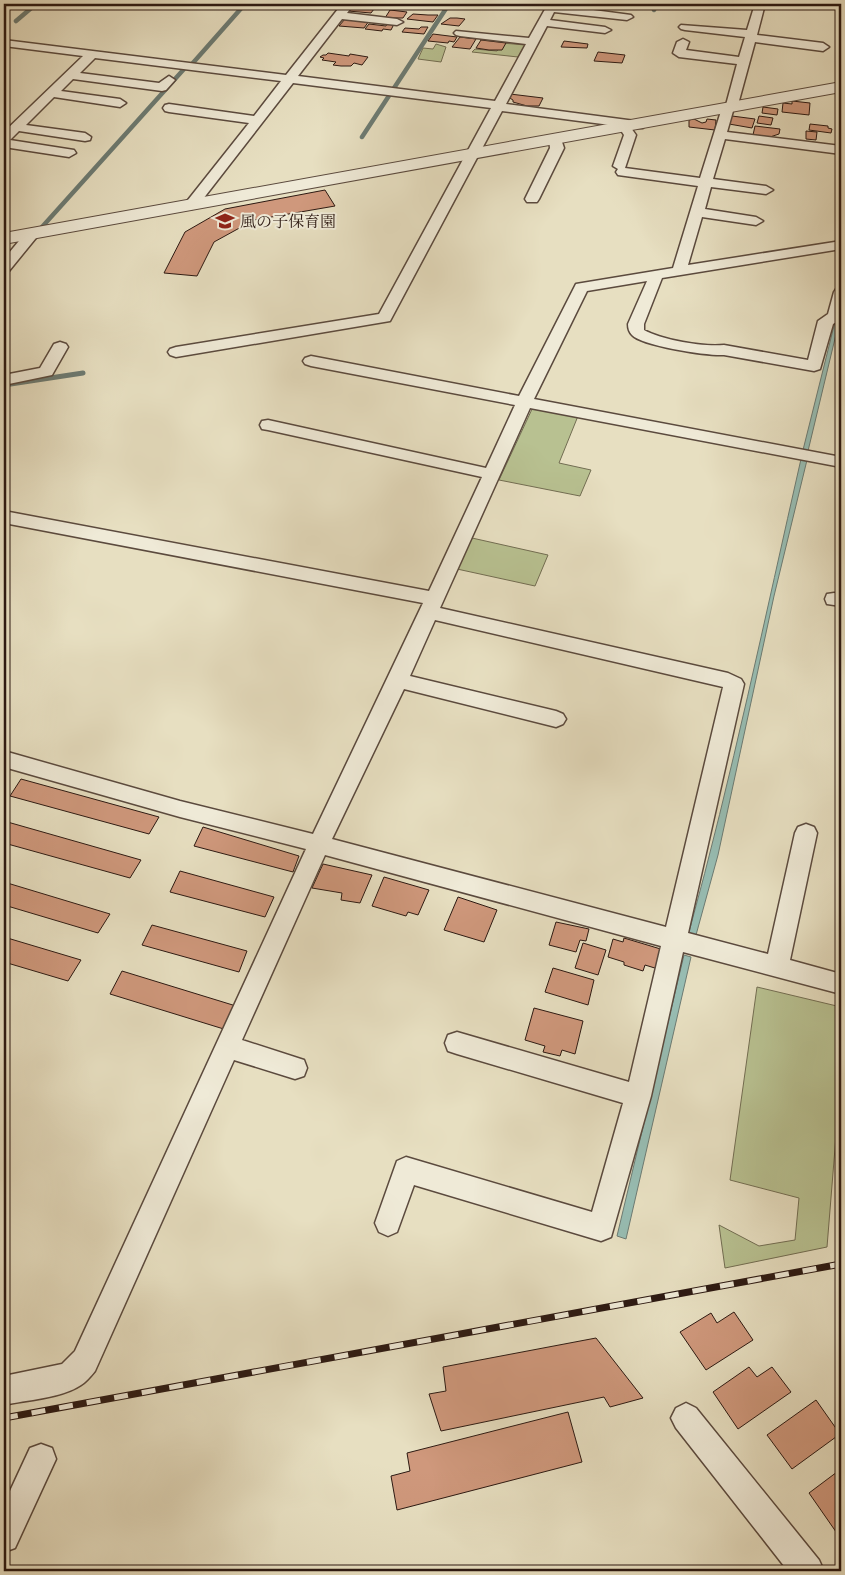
<svg xmlns="http://www.w3.org/2000/svg" width="845" height="1575" font-family="'Sorts Mill Goudy','Noto Serif JP',serif">
  <style>
    .green { fill: #b8c191; stroke: #726d52 }
    .water { fill: #97bdb3; stroke: #6c7b73 }
    .lines { fill: none; stroke-linecap: round; stroke-linejoin: round }
    .stream-far1 { stroke: #6c7b73; stroke-width: 4.5 }
    .stream { stroke: #6c7b73; stroke-width: 5 }
    .building { fill: #cf987c; stroke: #2c1912 }
    .minor-casing { stroke: #5b4a3e; stroke-width: 3 }
    .tertiary-casing { stroke: #5b4a3e; stroke-width: 2 }
    .minor { fill: #efead7; fill-rule: evenodd }
    .tertiary { fill: #efead7; fill-rule: evenodd }
    .rail-casing { stroke: #2c1912; stroke-width: 7 }
    .rail { stroke: #efead7; stroke-width: 5; stroke-dasharray: 14; stroke-linecap: butt }
    .labels { text-anchor: middle; stroke-width: 4; stroke-linejoin: round; paint-order: stroke }
    .far-poi-label { font-size: 16px; fill: #2c1912; stroke: #efead7; text-anchor: start }
  </style>
  <rect width="100%" height="100%" fill="#e7dfc1"/>
  <filter id="stains"><feTurbulence type="fractalNoise" baseFrequency=".004" numOctaves="4"/><feColorMatrix values="0 0 0 0 .2 0 0 0 0 .09 0 0 0 0 .02 0 0 0 .5 -.17"/></filter>
  <radialGradient id="worn" r=".72"><stop offset=".6" stop-color="#630" stop-opacity="0"/><stop offset="1" stop-color="#630" stop-opacity=".3"/></radialGradient>
  <!-- green -->
  <path class="green" d="M502 43 525 45 518 57 472 52 475 49 497 51Z
    M436 44 446 47 441 62 418 59 423 48 433 49Z
    M533 407 578 416 559 463 591 470 580 496 499 480Z
    M472 538 548 555 535 586 457 569Z
    M757 987 841 1007V1074L827 1247 725 1268 719 1225 759 1246 795 1240 799 1198 730 1180Z"/>
  <!-- water -->
  <path class="water" d="M835 322 841 323V326H838L808 451 803 450Z
    M801 459 807 460 774 596 718 855 696 935H690L689 932C732 776 765 617 801 459Z
    M684 955 691 957 626 1239 617 1236Z"/>
  <g class="lines">
    <!-- stream-far1 -->
    <path class="stream-far1" d="M654 10 657 4
      M16 21 36 4
      M192 64 245 4
      M362 137 449 4
      M42 227 184 69"/>
    <!-- stream -->
    <path class="stream" d="M4 385 83 373"/>
  </g>
  <!-- building -->
  <path class="building" d="M352 6 366 7 374 9 371 13 348 11Z
    M390 10 407 12 403 18H385Z
    M413 14 428 15H438L433 22 407 19Z
    M450 18H457L465 19 459 26 441 24Z
    M345 19 369 21 364 28 339 26Z
    M369 24 386 26 387 24H394L391 30 383 29 382 31 365 29Z
    M421 27H428L424 34 402 32 405 28 419 29Z
    M433 34 457 37 454 42 449 41 448 43 428 41Z
    M460 37 476 39 470 49 452 47Z
    M481 40 506 43 502 50H489L476 48Z
    M564 41 588 44 587 48 561 47Z
    M598 52 625 55 622 63 594 61Z
    M328 53 349 56 350 54 368 57 362 65 354 63 351 66H341L333 65 336 62 322 60 324 58 320 57 323 55H326Z
    M510 94 543 98 539 106H527L513 102V100L508 97Z
    M792 101 810 103 809 115 782 112 783 103 792 104Z
    M763 107 778 109 777 115 762 113Z
    M732 116 755 119 752 128 729 124Z
    M759 116 773 118 771 125 757 123Z
    M694 119 702 123 706 122 707 119 716 120 715 130 689 127V120Z
    M810 124 828 126V128L832 129 831 133 809 130Z
    M755 126 780 129 779 134 770 137 753 135Z
    M806 131 817 132 816 140 806 139Z
    M325 190 335 206 254 220 214 242 197 276 164 273 185 232 225 209Z
    M21 779 159 817 149 834 10 796Z
    M4 821 141 860 130 878 4 843Z
    M203 827 299 856 293 872 194 846Z
    M323 864 372 875 360 903 341 900 342 893 312 888Z
    M180 871 274 897 265 917 170 892Z
    M384 877 429 890 418 915 408 912 406 916 372 906Z
    M4 882 110 914 98 933 4 905Z
    M458 897 497 910 484 942 444 930Z
    M556 922 589 929 586 941 580 940 576 952 549 945Z
    M152 925 247 951 239 972 142 945Z
    M4 937 81 960 68 981 4 962Z
    M624 938 664 950 658 969 645 965 643 971 624 965V962L608 957 613 939 623 942Z
    M583 943 606 950 598 975 575 968Z
    M553 968 594 980 588 1005 545 992Z
    M122 971 236 1006 227 1030 110 994Z
    M534 1008 583 1021 575 1054 562 1050 560 1056 543 1052 545 1046 525 1040Z
    M734 1312 753 1340 706 1370 680 1332 711 1313 717 1323Z
    M596 1338 643 1398 610 1407 604 1397 441 1431 429 1394 446 1391 443 1367Z
    M749 1367 757 1377 772 1367 791 1392 738 1429 713 1392Z
    M816 1400 840 1434 792 1469 767 1435Z
    M568 1412 582 1462 397 1510 391 1476 410 1471 407 1453Z
    M841 1469V1539L809 1493Z"/>
  <g class="lines">
    <!-- minor casing -->
    <g class="minor-casing">
      <path id="minor" d="M342 4H354L347 13 397 19 403 22 397 25 342 19 298 76 495 101 526 44 460 36 456 35 454 33 456 31 529 38 548 4 631 15 633 17 627 20 554 12 550 20 605 27 611 30 605 33 547 26 506 104 643 122 645 125 643 128H631L636 135 625 168 700 178 722 108 726 105 737 64 679 57 673 53 677 42 683 39 689 42 686 50 739 57 745 37 685 30 681 29 679 27 681 25 747 30 755 4H765L757 35 823 43 829 47 823 51 755 42 737 108 733 111 727 132 841 146V154L725 139 713 179 766 186 773 190 766 194 711 187 705 209 756 217 763 221 756 225 702 217 688 265 841 241V249L662 278 644 324V330C663 340 702 347 724 345L808 360 818 321 828 314 834 292 836 289 841 288V319L833 324 820 369 814 371 724 355C708 356 642 346 632 335 629 332 628 328 628 324L647 281 587 291 534 399 841 457V467L530 408 440 608 728 673 741 679 744 684 688 933 768 954 795 833 798 827 806 824 814 827 817 833 790 960 841 974V994L683 952 651 1096 611 1237 601 1241 414 1185 397 1232 388 1236 379 1232 375 1223 397 1161 406 1157 592 1212 623 1103 457 1054 448 1051 445 1043 448 1035 457 1032 629 1082 661 946 325 855 242 1040 304 1060 307 1068 304 1076 295 1079 234 1060 95 1371C91 1376 86 1382 81 1385 62 1398 26 1400 4 1405V1376L62 1364 75 1351 306 849 180 817 4 767V751L180 801 313 834 423 603 4 523V511L429 591 482 477 268 430 262 429 260 425 262 421 268 420 486 468 515 405 311 366 305 364 303 361 305 358 311 356 519 396 576 284 673 268 698 186 618 175 616 172 618 169 613 166 624 135 618 126 502 111 390 321 176 357 170 355 168 352 170 349 176 347 379 314 491 108 293 83 196 208 191 209 184 205 249 123 169 112 165 111 163 108 165 105 169 104 254 116 281 81 95 58 80 73 159 83 169 76 175 80 166 90 162 91 73 79 61 91 120 99 126 103 120 107 54 97 26 125 85 133 91 137 90 140 85 141 19 131 10 140 74 150 76 153 69 157 4 147V132L83 56 4 46V40L286 75ZM435 620 723 687 666 927 332 839 404 689 556 727 563 724 566 719 563 714 556 711 410 676Z
        M555 135 561 139 564 148 539 199 537 202H527L525 199 550 148 549 139Z
        M33 229 38 230 40 233 9 271 4 272V259L28 230Z
        M60 342 66 344 68 347 52 375 4 385V375L40 368 54 344Z
        M834 593 841 594V606L827 604 825 599 827 594Z
        M686 1403 696 1408 819 1560 824 1571H788L676 1428 671 1418 676 1408Z
        M41 1444 52 1448 56 1459 15 1548 4 1552V1504L30 1448Z"/>
    </g>
    <!-- tertiary casing -->
    <g class="tertiary-casing">
      <path id="tertiary" d="M841 82V92L4 244V233Z"/>
    </g>
    <!-- minor -->
    <use href="#minor" class="minor"/>
    <!-- tertiary -->
    <use href="#tertiary" class="tertiary"/>
    <!-- rail casing -->
    <g class="rail-casing">
      <path id="rail" d="M4 1418 841 1264"/>
    </g>
    <!-- rail -->
    <use href="#rail" class="rail"/>
  </g>
  <!-- icons -->
  <defs>
    <g id="school-bare" transform="scale(1.5)"><path d="M0-5L7-2L0 1L-7-2ZM-4 1L0 2.5L4 1V4Q0 6-4 4Z" fill="#8f2418" stroke="#efead7" stroke-width="2.5" paint-order="stroke"/></g>
  </defs>
  <g fill-rule="evenodd">
    <use href="#school-bare" x="225" y="221"/>
  </g>
  <g class="labels">
    <!-- far-poi labels -->
    <g class="far-poi-label">
      <text x="240" y="227">風の子保育園</text>
    </g>
  </g>
  <!-- margin -->
  <rect width="845" height="1575" fill="none" stroke="#e7dfc1" stroke-width="20"/>
  <rect x="5" y="5" width="835" height="1565" fill="none" stroke="#2c1912" stroke-width="2.5"/>
  <rect x="10" y="10" width="825" height="1555" fill="none" stroke="#2c1912"/>
  <rect width="100%" height="100%" filter="url(#stains)"/>
  <rect width="100%" height="100%" fill="url(#worn)"/>
</svg>
